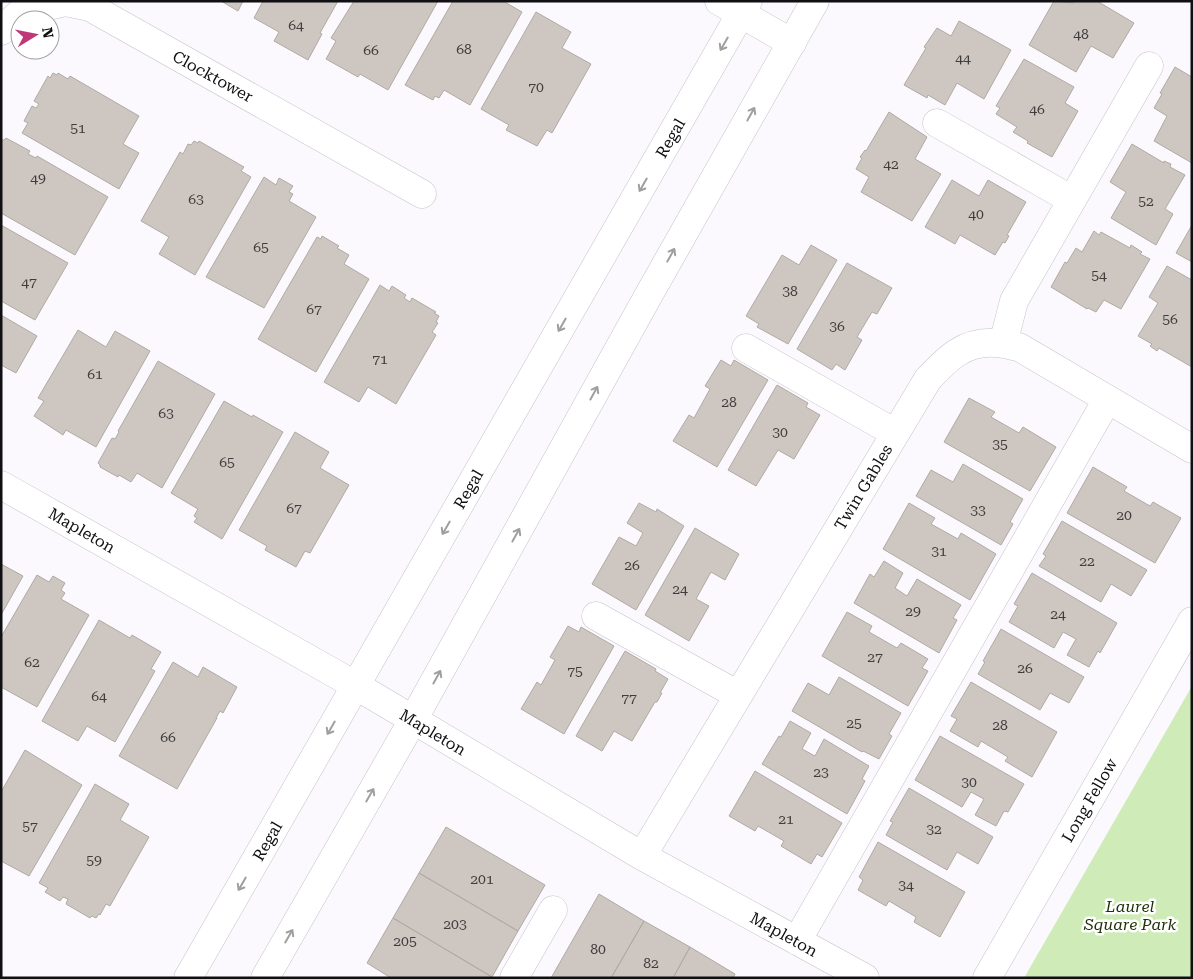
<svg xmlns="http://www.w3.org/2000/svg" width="1193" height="979" font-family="'Roboto Serif',serif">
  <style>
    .green { fill: #cfebb8 }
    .building { fill: #cec7c1; stroke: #b0aaa4 }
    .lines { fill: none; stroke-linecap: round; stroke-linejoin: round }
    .minor-casing { stroke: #c4c2c9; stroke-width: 29 }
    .minor { stroke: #fff; stroke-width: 28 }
    .oneway { stroke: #9f9fa0 }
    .labels { text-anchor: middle; stroke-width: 5; stroke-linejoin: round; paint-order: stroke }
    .number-label { font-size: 14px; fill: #403d3e }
    .street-label { font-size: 16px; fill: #100f12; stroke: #fff }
    .park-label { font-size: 16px; font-style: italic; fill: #1d3104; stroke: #fff }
  </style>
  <rect width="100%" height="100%" fill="#fbf9fe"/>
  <!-- green -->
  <path class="green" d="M1192 686V978H1024Z"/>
  <!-- building -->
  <path class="building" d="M221 1H243L238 11Z
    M263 1H338L320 33 322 34 308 60 274 41 279 32 254 18Z
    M354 1H438L388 90 360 74 358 77 326 59 336 41 331 38Z
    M453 1H503L522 12 470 105 444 90 439 98 435 96 433 100 405 85Z
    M1054 1 1074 3 1075 1H1097L1134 23 1113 58 1091 46 1076 72 1029 45Z
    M536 12 571 32 562 48 591 64 552 133 547 130 537 146 506 130 509 125 481 109Z
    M959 21 1011 50 984 99 957 83 945 105 928 95 927 98 904 85 926 48 924 47 937 28 951 36Z
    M1024 59 1074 87 1065 103 1078 111 1052 157 1027 143 1028 141 1013 132 1017 127 996 114 1000 108 996 106Z
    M1175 67 1192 77V163L1154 141 1167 116 1154 108 1162 94 1160 93Z
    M53 73 57 75 58 73 68 79 70 76 139 116 123 144 139 153 119 189 22 133 28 123 24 121 32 106 36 108 39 104 34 101 48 76 50 78Z
    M889 112 927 137 915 159 941 174 912 221 861 192 869 177 856 169 862 158 860 157 865 150 866 151Z
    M6 138 30 151 28 154 36 158 37 156 108 197 75 255 1 213V140H4Z
    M194 141 198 143 199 141 244 167 241 171 251 177 195 275 159 254 169 237 141 221 180 152 183 154 188 144 191 145Z
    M1132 144 1164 163V161L1171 164 1170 167 1185 175 1165 209 1173 214 1156 245 1111 218 1126 192 1110 182Z
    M264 177 276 185 279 178 293 186 289 192 293 194 289 201 316 217 264 308 206 277Z
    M952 180 979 196 988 180 1026 202 1007 235 1009 236 1005 243 1003 242 995 255 960 235 955 244 925 227Z
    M1 225 68 263 35 320 1 301Z
    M1192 225V262L1176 253Z
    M1094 231 1099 235 1101 232 1130 248 1131 245 1142 252 1140 254 1150 259 1121 309 1104 300 1096 312 1088 308 1087 309 1051 287 1065 262 1067 263 1076 248 1082 252Z
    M322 236 339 246 337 248 349 255 344 264 369 279 316 372 258 339 317 237 321 239Z
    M811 245 837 260 788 344 757 327 759 324 746 316 782 255 799 265Z
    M847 263 892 288 877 314 872 312 857 337 862 340 845 370 836 364 832 370 797 349Z
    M1167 266 1192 280V367L1159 348 1157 351 1150 346 1152 344 1138 336 1158 303 1149 297Z
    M380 285 389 291 392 286 406 295 404 298 410 302 412 298 436 312 434 313 439 316 436 322 438 323 432 332 436 335 396 404 368 387 359 402 324 382Z
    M1 315 37 336 16 373 1 365Z
    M78 330 106 347 115 331 150 351 96 447 66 430 63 435 34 416 44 401 38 398Z
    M721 360 731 366 734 360 768 380 717 467 673 441 689 415 694 418 710 389 705 386Z
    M158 361 215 394 162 488 137 473 131 482 119 475 118 477 100 467V465L98 463 112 438 115 439 119 432 118 431Z
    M777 385 808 403 806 407 820 415 794 459 778 450 756 486 728 470Z
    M969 398 995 412 991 417 1019 433 1023 427 1056 447 1030 491 944 442Z
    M224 401 252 417 253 415 283 432 222 539 194 522 197 518 194 516 198 509 171 493Z
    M295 432 329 452 320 468 349 485 310 553 305 551 296 567 265 550 267 546 239 530Z
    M963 464 1023 499 1010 522 1013 524 1001 545 916 496 931 470 953 482Z
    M1093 467 1127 487 1124 491 1150 506 1153 502 1181 518 1155 563 1067 513Z
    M639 503 656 512 657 509 684 526 636 610 592 584 619 537 636 546 643 533 627 523Z
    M909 503 935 518 931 524 958 539 961 533 996 554 970 600 883 549Z
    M1062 521 1147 570 1131 596 1111 584 1101 602 1039 566 1046 556 1043 554Z
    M695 528 739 554 725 580 711 572 696 599 709 606 689 641 645 615Z
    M884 561 903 573 895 588 907 596 917 579 961 605 953 618 957 620 939 653 854 603 870 574 874 577Z
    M1 564 23 576 1 615Z
    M1032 573 1117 623 1100 653 1098 651 1089 667 1067 655 1076 639 1063 632 1054 648 1009 622 1018 606 1014 604Z
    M37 575 49 582 53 576 65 583 61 590 65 593 61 599 89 615 37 707 1 687V637Z
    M847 612 872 626 869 632 897 648 901 643 928 659 922 668 928 671 908 706 822 656Z
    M99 620 130 638 132 635 161 652 151 669 155 671 115 742 87 726 78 741 42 721Z
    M568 626 579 632 581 627 614 646 564 734 521 709 537 682 541 685 555 660 550 657Z
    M1001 629 1084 677 1069 703 1050 693 1040 710 978 674 985 662 983 661Z
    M625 651 656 669 655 671 668 679 660 693H662L657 702H655L632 741 614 731 602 751 576 736Z
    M173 662 198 677 203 667 237 687 223 713 220 711 216 718H217L177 789 119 756Z
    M839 677 901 713 889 734 892 736 879 759 863 751 862 752 792 711 808 683 829 695Z
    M971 682 1057 732 1032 777 1005 761 1008 757 981 741 978 747 950 731 957 719 951 716Z
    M790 721 811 733 802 749 815 756 824 739 869 766 862 779 865 781 847 814 762 764 779 736 781 737Z
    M940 736 1024 784 1008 812 1004 811 996 826 975 815 984 799 971 792 962 807 915 780Z
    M25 750 82 785 29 876 1 861V792Z
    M755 771 842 823 822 857 817 854 811 864 781 846 784 841 758 826 755 831 729 816Z
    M95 784 129 804 120 820 149 837 110 906 106 904 100 915 99 914 96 918 92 916 90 918 66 904 68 899 63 897 60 901 45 892 48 888 39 883Z
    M909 788 993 837 978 864 957 852 947 870 886 835 893 822 890 821Z
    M446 827 545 885 518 931 419 873Z
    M878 842 965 892 940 937 914 922 916 917 889 901 886 906 858 890 863 880 859 877Z
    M419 873 518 931 492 977 393 918Z
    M599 894 644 921 611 978H551Z
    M393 918 492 977 491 978H391L367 963Z
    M644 921 690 947 673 978H611Z
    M690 947 735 974 733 978H673Z"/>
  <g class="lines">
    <!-- minor casing -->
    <g class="minor-casing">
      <path id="minor" d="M719 1 792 43
        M1 31 19 14 39 8 65 2 90 7 422 194
        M937 123 1072 200
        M1003 344 1014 301 1149 66
        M746 348 895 433
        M1 485 355 685 642 856 865 978
        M596 616 738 695
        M642 856 928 379C948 358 964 341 996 343 1003 343 1012 346 1019 347L1192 449
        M797 941 1107 400
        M188 978 748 1
        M265 978 413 720 647 298 815 1
        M514 978 553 910
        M987 978 1192 621"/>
    </g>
    <!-- minor -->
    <use href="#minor" class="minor"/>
  </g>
  <!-- one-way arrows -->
  <defs><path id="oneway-shaft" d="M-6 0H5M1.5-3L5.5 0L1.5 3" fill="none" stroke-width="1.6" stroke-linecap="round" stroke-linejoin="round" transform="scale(1.25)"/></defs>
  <g class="oneway">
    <use href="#oneway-shaft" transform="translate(724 44) rotate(120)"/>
    <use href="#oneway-shaft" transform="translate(751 114) rotate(-61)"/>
    <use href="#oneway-shaft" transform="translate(643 185) rotate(120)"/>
    <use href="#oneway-shaft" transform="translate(671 255) rotate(-61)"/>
    <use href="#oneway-shaft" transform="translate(562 325) rotate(120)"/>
    <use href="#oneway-shaft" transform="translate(594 393) rotate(-61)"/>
    <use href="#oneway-shaft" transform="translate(446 528) rotate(120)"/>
    <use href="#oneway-shaft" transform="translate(516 535) rotate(-61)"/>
    <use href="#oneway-shaft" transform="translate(437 677) rotate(-61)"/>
    <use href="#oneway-shaft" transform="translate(331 728) rotate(120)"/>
    <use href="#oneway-shaft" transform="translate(370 795) rotate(-60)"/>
    <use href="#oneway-shaft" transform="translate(242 884) rotate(120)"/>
    <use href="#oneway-shaft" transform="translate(289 936) rotate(-60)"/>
  </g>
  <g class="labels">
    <!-- number labels -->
    <g class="number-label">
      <text x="296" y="30">64</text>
      <text x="1081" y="39">48</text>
      <text x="464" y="54">68</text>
      <text x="371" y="55">66</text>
      <text x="963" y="63">44</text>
      <text x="536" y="92">70</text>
      <text x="1037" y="114">46</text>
      <text x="78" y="133">51</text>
      <text x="891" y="169">42</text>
      <text x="38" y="183">49</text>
      <text x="196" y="204">63</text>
      <text x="1146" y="206">52</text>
      <text x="976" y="219">40</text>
      <text x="261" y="252">65</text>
      <text x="1099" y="280">54</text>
      <text x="29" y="287">47</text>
      <text x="790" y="296">38</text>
      <text x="314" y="314">67</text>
      <text x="1170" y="324">56</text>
      <text x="837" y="331">36</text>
      <text x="380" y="364">71</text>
      <text x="95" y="379">61</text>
      <text x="729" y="407">28</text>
      <text x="166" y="418">63</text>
      <text x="780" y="437">30</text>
      <text x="1000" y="449">35</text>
      <text x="227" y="467">65</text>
      <text x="294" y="513">67</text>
      <text x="978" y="515">33</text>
      <text x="1124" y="520">20</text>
      <text x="939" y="556">31</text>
      <text x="1087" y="566">22</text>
      <text x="632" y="570">26</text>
      <text x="680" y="594">24</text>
      <text x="913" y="616">29</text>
      <text x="1058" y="619">24</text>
      <text x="875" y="662">27</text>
      <text x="32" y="667">62</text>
      <text x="1025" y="673">26</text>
      <text x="575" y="676">75</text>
      <text x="99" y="701">64</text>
      <text x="629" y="703">77</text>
      <text x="854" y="728">25</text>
      <text x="1000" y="730">28</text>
      <text x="168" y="742">66</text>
      <text x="821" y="777">23</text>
      <text x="969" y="787">30</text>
      <text x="786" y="824">21</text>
      <text x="30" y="831">57</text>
      <text x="934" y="834">32</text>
      <text x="94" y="865">59</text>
      <text x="482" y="884">201</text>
      <text x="906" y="890">34</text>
      <text x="455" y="929">203</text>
      <text x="405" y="946">205</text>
      <text x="598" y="954">80</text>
      <text x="651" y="968">82</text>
    </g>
    <!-- street labels -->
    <g class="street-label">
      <text transform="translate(213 76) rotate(29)" y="6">Clocktower</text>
      <text transform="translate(670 138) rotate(-60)" y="6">Regal</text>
      <text transform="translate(863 487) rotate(-59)" y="6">Twin Gables</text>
      <text transform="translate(468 489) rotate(-60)" y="6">Regal</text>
      <text transform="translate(82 530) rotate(30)" y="6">Mapleton</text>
      <text transform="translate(433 732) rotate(31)" y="6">Mapleton</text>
      <text transform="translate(1089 800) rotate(-60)" y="6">Long Fellow</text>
      <text transform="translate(267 841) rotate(-60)" y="6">Regal</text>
      <text transform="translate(784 934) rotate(29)" y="6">Mapleton</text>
    </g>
    <!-- park labels -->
    <g class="park-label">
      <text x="1130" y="912">Laurel<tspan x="1130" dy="18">Square Park</tspan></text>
    </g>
  </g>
  <!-- border -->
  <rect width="1193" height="979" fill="none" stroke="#100f12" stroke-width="5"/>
  <!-- north arrow -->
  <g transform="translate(35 35) rotate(80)"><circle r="24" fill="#ffffff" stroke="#9f9fa0"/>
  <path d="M0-4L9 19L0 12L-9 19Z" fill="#be3878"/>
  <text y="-8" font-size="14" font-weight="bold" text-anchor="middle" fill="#100f12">N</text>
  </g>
</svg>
